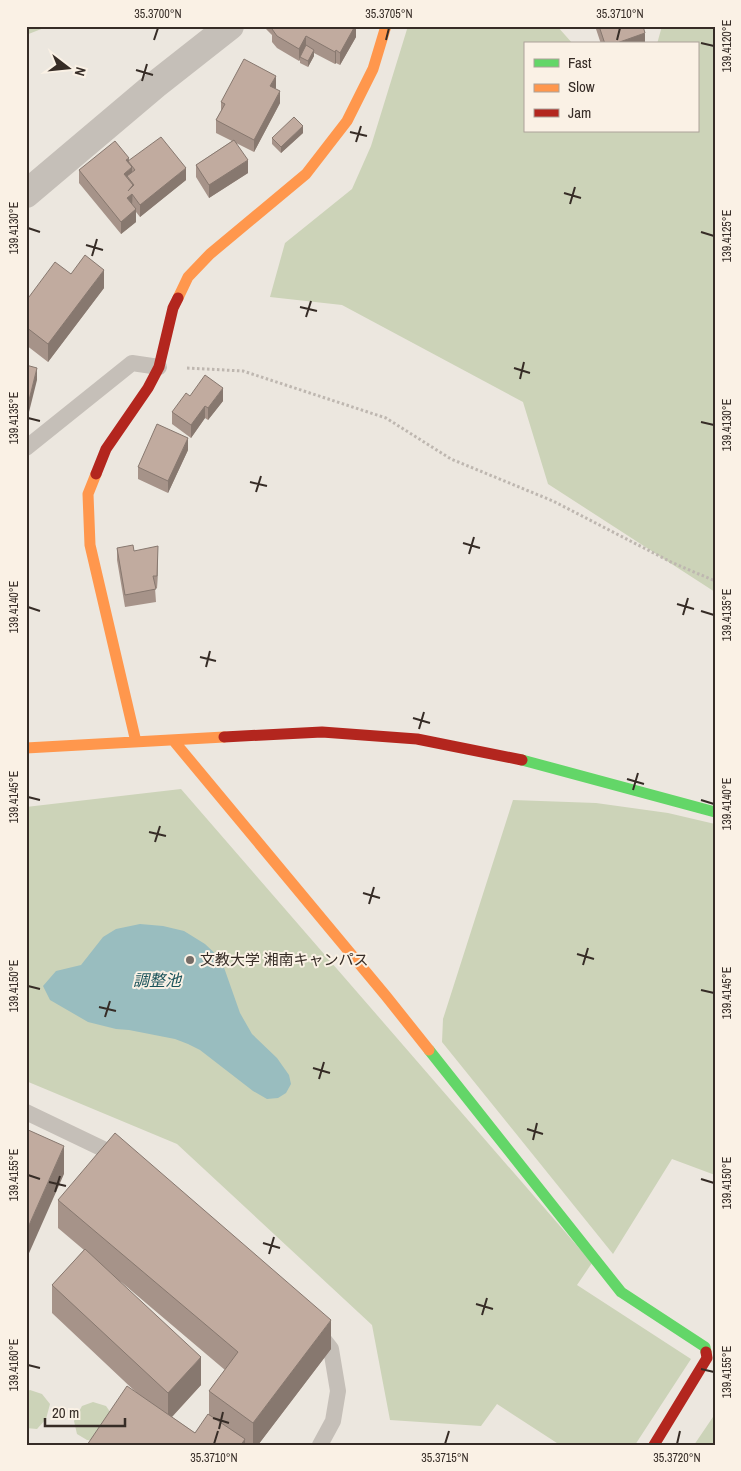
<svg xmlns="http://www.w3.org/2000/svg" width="741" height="1471" font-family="'Archivo Narrow','Noto Sans JP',sans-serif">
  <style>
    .green { fill: #ccd3b8 }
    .water { fill: #99bdbf }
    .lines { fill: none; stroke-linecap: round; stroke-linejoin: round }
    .path { stroke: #beb7b0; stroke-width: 3; stroke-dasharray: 2.5 2.5; stroke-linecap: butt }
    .lane { stroke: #c5bfb8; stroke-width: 16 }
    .street { stroke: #c5bfb8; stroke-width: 28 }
    .fast { stroke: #63d668; stroke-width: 11 }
    .slow { stroke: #ff974d; stroke-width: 11 }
    .jam { stroke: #b3261e; stroke-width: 11 }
    .wall { fill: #a69389; fill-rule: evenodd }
    .shaded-wall { fill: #87786f }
    .building { fill: #c1ab9f; stroke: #87786f }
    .ticks { fill: none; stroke: #362c26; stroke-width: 2 }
    .poi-dot { fill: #766d67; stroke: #faf1e5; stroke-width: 2 }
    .labels { text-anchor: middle; stroke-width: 4; stroke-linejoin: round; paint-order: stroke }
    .poi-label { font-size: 15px; fill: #362c26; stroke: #faf1e5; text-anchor: start }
    .water-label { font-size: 16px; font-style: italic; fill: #1a5259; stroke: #faf1e5 }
    .neatline { fill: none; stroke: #362c26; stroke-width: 2 }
    .ticks-label { font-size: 12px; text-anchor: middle; fill: #362c26 }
  </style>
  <rect width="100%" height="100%" fill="#ece7df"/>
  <!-- green -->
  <path class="green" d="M26 26H49L26 35Z
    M408 26H557L573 44H525V131H697V44H657L662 26H715V592L548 484 523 402 342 305 270 297 285 243 352 189 371 146Z
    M181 789 592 1263 577 1285 691 1359 635 1445H560L497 1404 481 1426 390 1420 372 1325 177 1144 26 1081V807Z
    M513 800 596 803 668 813 715 824V1175L672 1159 613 1254 442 1042 443 1019Z
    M30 1390 42 1394 50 1404 46 1419 37 1429 26 1428V1392Z
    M93 1402 106 1406 113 1416 100 1441 87 1440 77 1434 74 1421 82 1406Z
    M715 1414V1445H694Z"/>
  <!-- water -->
  <path class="water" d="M140 924 163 926 184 931 205 944 221 959 240 1013 252 1034 277 1058 289 1075 291 1084 286 1093 278 1098 267 1099 253 1091 200 1050 188 1044 175 1039 129 1030 116 1029 88 1022 50 1000 43 986 56 971 81 965 103 937 116 929Z"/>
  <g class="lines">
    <!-- path -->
    <path class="path" d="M187 368 243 371 386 418 451 459 553 501 671 562 715 581"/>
    <!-- lane -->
    <path class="lane" d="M26 448 132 363 159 367
      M26 1112 122 1158
      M317 1331 331 1349 338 1391 333 1421 320 1445"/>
    <!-- street -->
    <path class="street" d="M26 194 155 85 230 26"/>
    <!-- fast -->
    <path class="fast" d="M522 760 715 812
      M429 1050 621 1292 705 1347 706 1352"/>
    <!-- slow -->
    <path class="slow" d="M178 298 188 277 210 254 306 174 347 121 373 69 386 26
      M96 474 88 494 90 545 136 742
      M173 740 386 996 429 1050
      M26 748 224 737"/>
    <!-- jam -->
    <path class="jam" d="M96 474 106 449 148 388 159 367 173 308 178 298
      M224 737 322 732 417 739 522 760
      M654 1445 707 1358 706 1352"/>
  </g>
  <!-- wall -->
  <path class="wall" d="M266 26H356V37L340 65 336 63 335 64 314 53V56L308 67 300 63V60L299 61 277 48 272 42V35L266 29Z
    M595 26H643L645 44H601Z
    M275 88 280 103 254 152 236 143 248 173 209 198 196 177V165L232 141 216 133V120L221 111V102L276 88Z
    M303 133 281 153 272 144V138Z
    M129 160 186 180 140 217 136 212V222L121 234 79 183V170Z
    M71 274 104 288 48 362 26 345V301Z
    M190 396 223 401 208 420 205 418 191 438 172 424V412Z
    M188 450 168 493 138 479V467Z
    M117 548 134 551 158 559 157 588H155L156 602 125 607 117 560Z
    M58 1200 331 1349 258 1445H87L140 1396 52 1313V1285L84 1250 58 1228ZM120 1281 225 1370 209 1391V1415L195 1433 172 1417 201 1385Z"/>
  <!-- shaded-wall -->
  <path class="shaded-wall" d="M355 26H356V37L340 65V53Z
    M645 33V44H614Z
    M306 36V48L300 57 299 61V49Z
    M314 50V56L308 67V61Z
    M336 50V63L335 64V52Z
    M276 76V88L270 98V86Z
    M280 91V103L254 152V140Z
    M303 126V133L281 153V147Z
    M129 158 128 171 132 167V180L127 176V184L124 174 126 160Z
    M248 160V173L209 198V185Z
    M186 168V180L140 217V205Z
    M133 185 132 207 127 210 128 191Z
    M136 209V222L121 234V222Z
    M104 270V288L48 362V344Z
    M37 368V380L26 424V412Z
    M223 388V401L208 420V408Z
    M205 406V418L191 438V425Z
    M188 438V450L168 493V481Z
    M158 546V559L157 588V576Z
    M64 1146V1174L26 1260V1232Z
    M331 1320V1349L258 1445H253V1423Z
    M201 1357V1385L168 1421V1393Z
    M245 1439V1445H241Z"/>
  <!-- building -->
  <path class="building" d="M275 26H355L340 53 336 50 335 52 306 36 299 49 277 36 272 29Z
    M599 26H643L645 33 614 44H605Z
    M306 45 314 50 308 61 300 57Z
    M244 59 276 76 270 86 280 91 254 140 216 120 225 104 221 102Z
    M294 117 303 126 281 147 272 138Z
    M161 137 186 168 140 205 132 194 127 198 136 209 121 222 79 170 115 141 129 158 126 160 132 167 124 174 133 185 128 191 134 185 127 176 135 170 128 161Z
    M234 140 248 160 209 185 196 165Z
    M85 255 104 270 48 344 26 327V301L55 262 71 274Z
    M26 365 37 368 26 412Z
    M205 375 223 388 208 408 205 406 191 425 172 412 186 393 190 396Z
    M157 424 188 438 168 481 138 467Z
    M133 545 134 551 158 546 157 576H153L156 589 125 595 117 548Z
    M26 1129 64 1146 26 1232Z
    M115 1133 331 1320 253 1423 209 1391 238 1352 58 1200Z
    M85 1249 201 1357 168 1393 52 1285Z
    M127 1386 195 1433 208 1414 245 1439 241 1445H87Z"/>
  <!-- ticks -->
  <path class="ticks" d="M154 40 158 28M386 40 389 28M617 40 620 28M701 43 714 46M136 70 153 75M142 81 147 64M350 132 367 136M356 142 361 126M564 193 581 198M570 204 575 187M28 228 40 232M701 232 714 236M86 245 103 250M92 256 97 239M300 307 317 311M306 317 311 301M514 368 530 373M520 379 524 362M28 418 40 421M701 422 714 425M250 482 267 486M256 492 261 476M463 543 480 548M469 554 474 537M677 604 694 609M28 607 40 611M701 611 714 615M683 615 688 598M200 657 216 661M206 667 210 651M413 718 430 723M419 729 424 712M627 779 644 784M633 790 638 773M28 797 40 800M701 800 714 804M149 832 166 836M155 842 160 826M363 893 380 898M369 904 374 887M577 954 594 959M583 965 588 948M28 986 40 989M701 990 714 993M99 1007 116 1011M105 1017 110 1001M313 1068 330 1073M319 1079 324 1062M527 1129 543 1134M533 1140 537 1123M28 1175 40 1179M701 1179 714 1183M49 1182 66 1186M55 1192 60 1176M263 1243 280 1248M269 1254 274 1237M476 1304 493 1309M482 1315 487 1298M28 1365 40 1368M701 1369 714 1372M213 1418 229 1423M219 1429 223 1412M214 1444 218 1431M445 1444 449 1431M677 1444 680 1431"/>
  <!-- markers -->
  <circle class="poi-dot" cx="190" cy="960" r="5"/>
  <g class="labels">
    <!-- poi labels -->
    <g class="poi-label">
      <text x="200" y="965">文教大学 湘南キャンパス</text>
    </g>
    <!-- water labels -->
    <g class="water-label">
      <text x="157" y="986">調整池</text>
    </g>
  </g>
  <!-- border -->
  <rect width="741" height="1471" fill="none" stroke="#faf1e5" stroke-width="55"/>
  <!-- legend -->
  <rect x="524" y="42" width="175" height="90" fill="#faf1e5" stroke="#aca299"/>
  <rect x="534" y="59" width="25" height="8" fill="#63d668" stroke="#aca299"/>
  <text x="568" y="68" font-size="15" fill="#362c26">Fast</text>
  <rect x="534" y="84" width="25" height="8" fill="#ff974d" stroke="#aca299"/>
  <text x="568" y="92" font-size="15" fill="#362c26">Slow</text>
  <rect x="534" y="109" width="25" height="8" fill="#b3261e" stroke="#aca299"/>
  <text x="568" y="118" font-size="15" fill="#362c26">Jam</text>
  <!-- north arrow -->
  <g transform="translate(68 68) rotate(106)" stroke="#faf1e5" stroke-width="4" paint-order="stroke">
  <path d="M0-4L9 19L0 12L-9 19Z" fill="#362c26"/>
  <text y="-8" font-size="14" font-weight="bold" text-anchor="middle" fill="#362c26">N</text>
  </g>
  <!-- scale -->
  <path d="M45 1418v8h80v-8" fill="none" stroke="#362c26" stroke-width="2.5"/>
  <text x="52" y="1418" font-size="15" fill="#362c26" stroke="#faf1e5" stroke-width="4" paint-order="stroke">20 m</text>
  <rect x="28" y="28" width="686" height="1416" class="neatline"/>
  <g class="ticks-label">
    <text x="158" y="18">35.3700°N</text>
    <text x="389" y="18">35.3705°N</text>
    <text x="620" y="18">35.3710°N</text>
    <text transform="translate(727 46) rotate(-90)" y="4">139.4120°E</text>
    <text transform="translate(14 228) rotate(-90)" y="4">139.4130°E</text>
    <text transform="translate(727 236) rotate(-90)" y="4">139.4125°E</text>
    <text transform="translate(14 418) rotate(-90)" y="4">139.4135°E</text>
    <text transform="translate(727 425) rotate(-90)" y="4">139.4130°E</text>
    <text transform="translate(14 607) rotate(-90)" y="4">139.4140°E</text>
    <text transform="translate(727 615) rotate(-90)" y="4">139.4135°E</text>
    <text transform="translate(14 797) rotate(-90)" y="4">139.4145°E</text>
    <text transform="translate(727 804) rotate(-90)" y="4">139.4140°E</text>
    <text transform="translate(14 986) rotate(-90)" y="4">139.4150°E</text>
    <text transform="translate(727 993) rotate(-90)" y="4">139.4145°E</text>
    <text transform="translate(14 1175) rotate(-90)" y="4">139.4155°E</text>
    <text transform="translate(727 1183) rotate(-90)" y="4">139.4150°E</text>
    <text transform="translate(14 1365) rotate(-90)" y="4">139.4160°E</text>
    <text transform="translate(727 1372) rotate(-90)" y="4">139.4155°E</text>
    <text x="214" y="1462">35.3710°N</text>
    <text x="445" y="1462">35.3715°N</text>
    <text x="677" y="1462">35.3720°N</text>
  </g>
</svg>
